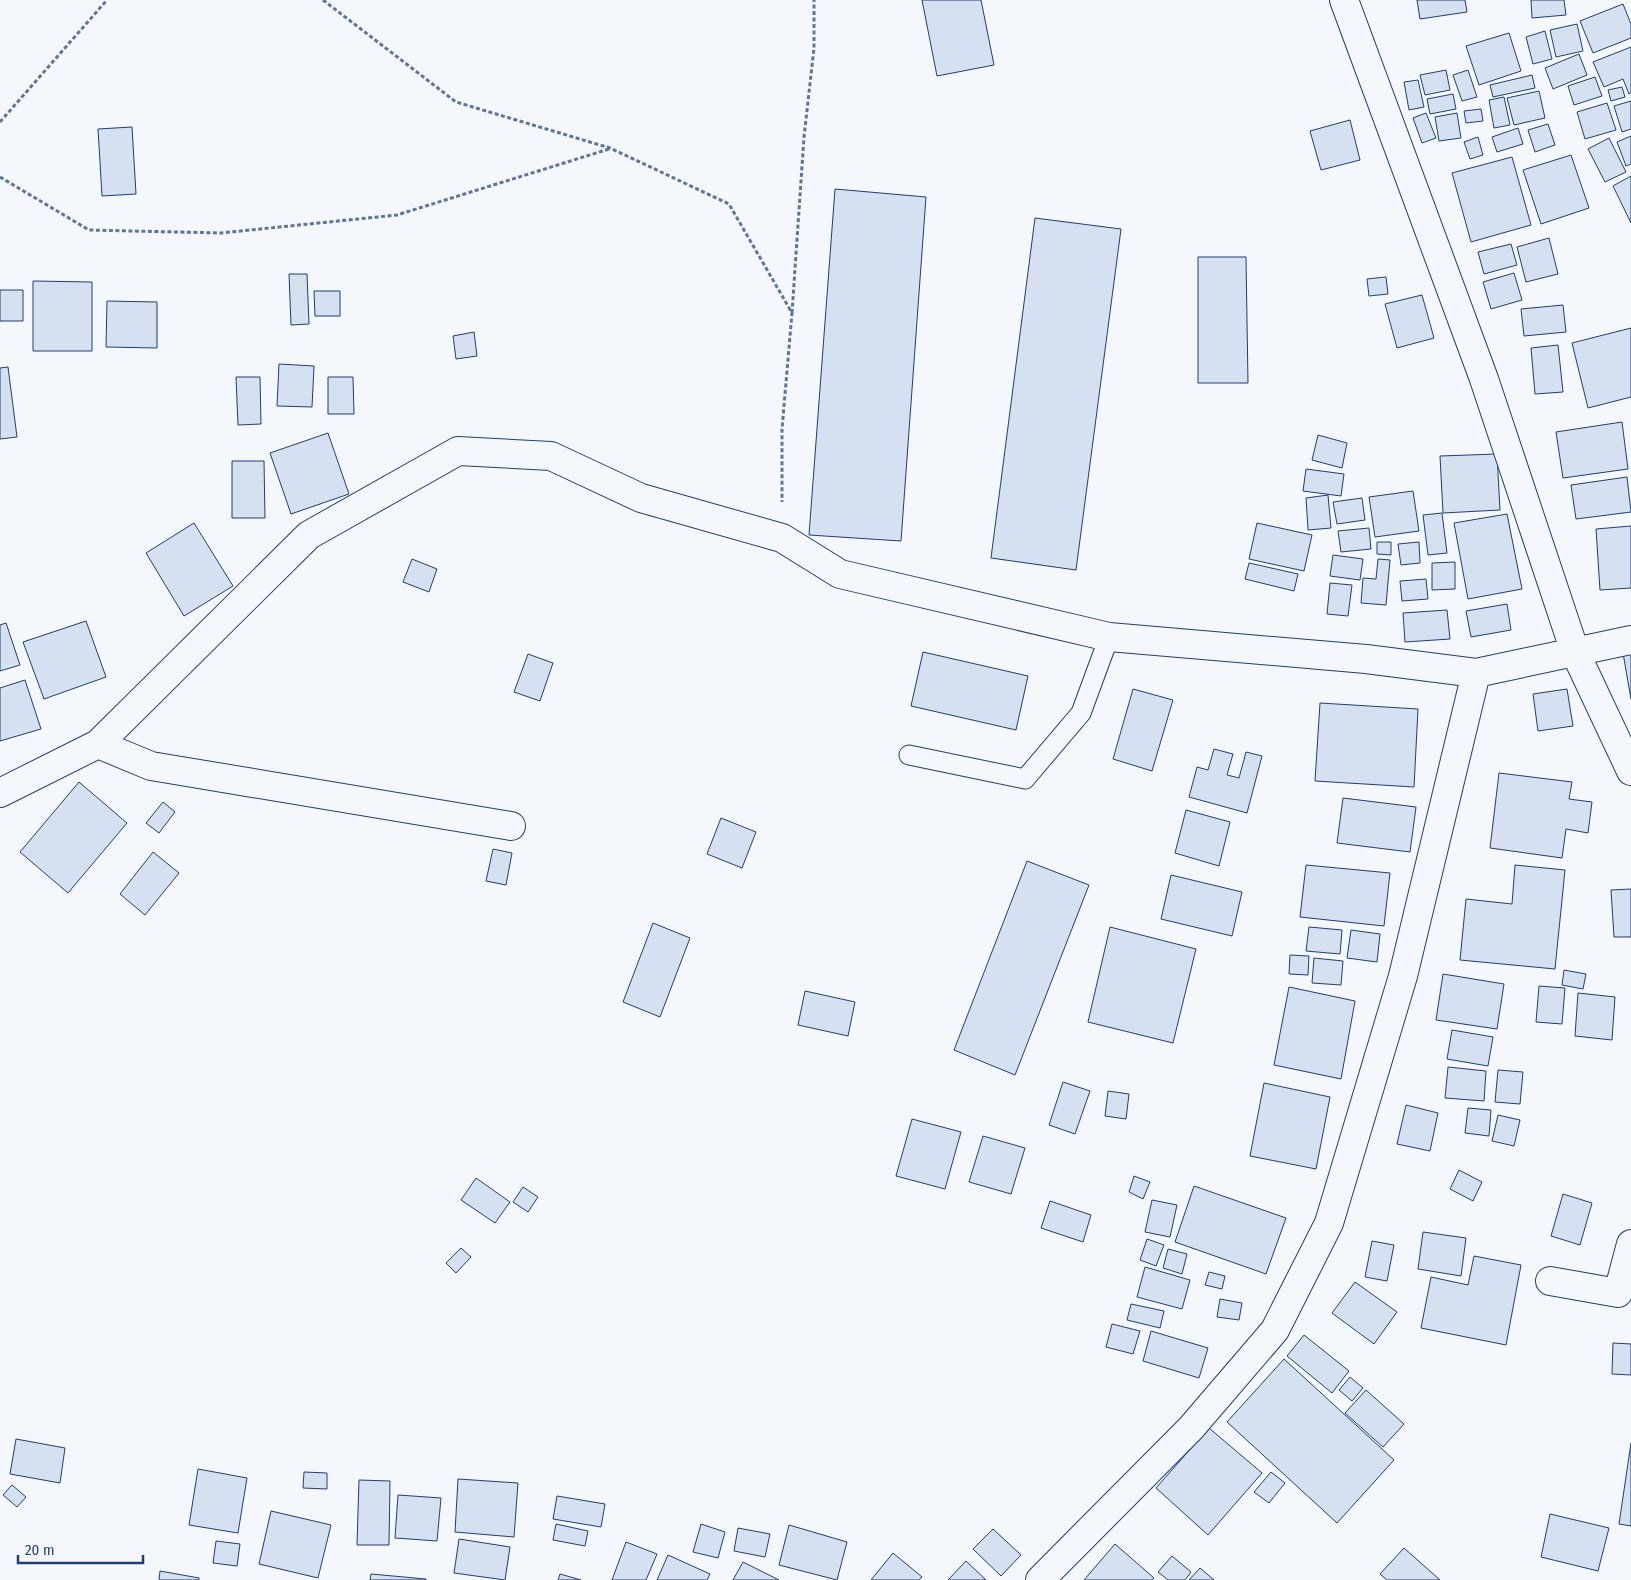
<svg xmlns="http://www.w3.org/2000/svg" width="1631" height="1580" font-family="'Fira Sans Condensed',sans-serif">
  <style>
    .building { fill: #d5e0f0; stroke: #1d3f73 }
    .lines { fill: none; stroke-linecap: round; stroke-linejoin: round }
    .service-casing { stroke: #1d3f73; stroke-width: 21 }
    .minor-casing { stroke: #1d3f73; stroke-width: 30 }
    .path { stroke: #5e769c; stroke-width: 3; stroke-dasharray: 4 2.5; stroke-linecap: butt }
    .service { stroke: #f4f7fb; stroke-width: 19 }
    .minor { stroke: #f4f7fb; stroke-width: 28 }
  </style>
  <rect width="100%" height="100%" fill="#f4f7fb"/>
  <!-- building -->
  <path class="building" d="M922 0H981L994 65 937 76Z
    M1417 0H1465L1467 12 1420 19Z
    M1531 0H1564L1566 15 1532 18Z
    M1623 4 1631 24V38L1593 53 1580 21Z
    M1577 24 1583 51 1556 57 1550 30Z
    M1545 31 1552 59 1533 64 1526 37Z
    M1509 33 1521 71 1479 85 1466 46Z
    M1631 47V93L1629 94 1623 79 1604 87 1593 62Z
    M1579 54 1587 75 1553 89 1545 68Z
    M1446 70 1450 90 1425 95 1420 75Z
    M1468 70 1477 97 1462 101 1453 75Z
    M1532 75 1535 88 1493 97 1490 85Z
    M1595 77 1602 96 1574 105 1568 86Z
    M1418 80 1424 107 1409 110 1404 82Z
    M1622 87 1625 97 1611 101 1608 90Z
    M1539 91 1545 118 1514 125 1507 98Z
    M1453 94 1456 109 1430 114 1427 99Z
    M1504 97 1510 125 1494 128 1489 100Z
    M1631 101V129L1622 132 1614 106Z
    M1607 103 1616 130 1585 139 1577 112Z
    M1481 109 1483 121 1466 123 1464 111Z
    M1426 113 1436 138 1422 143 1413 118Z
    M1457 113 1461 138 1439 141 1435 117Z
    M1350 120 1360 160 1321 170 1310 131Z
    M1548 124 1555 145 1535 152 1528 130Z
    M132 127 136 194 102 196 98 129Z
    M1518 128 1523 144 1497 152 1492 137Z
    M1631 136V164L1626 166 1617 142Z
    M1478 137 1483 155 1470 159 1464 142Z
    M1609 138 1626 172 1605 182 1588 149Z
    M1571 155 1589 208 1541 224 1523 170Z
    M1512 157 1531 225 1471 242 1452 173Z
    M1631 176V223L1613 186Z
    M835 189 926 197 901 541 809 535Z
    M1035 218 1121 229 1076 570 991 558Z
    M1549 238 1558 274 1526 282 1517 247Z
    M1511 244 1517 265 1484 274 1478 252Z
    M1198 257H1246L1248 383H1198Z
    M1514 273 1522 300 1491 309 1483 282Z
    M289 274H307L309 324 291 325Z
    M1386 277 1388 294 1369 296 1367 279Z
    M33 281 92 282V351H33Z
    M0 290H23V321H0Z
    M314 291H340V316H315Z
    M1422 295 1434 338 1397 348 1385 304Z
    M107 301 157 302V348L106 347Z
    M1563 305 1566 332 1524 336 1521 309Z
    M1631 328V397L1588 408 1572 343Z
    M474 332 477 356 456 359 453 336Z
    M1558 345 1563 392 1535 394 1531 348Z
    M279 364 314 366 312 407 277 406Z
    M8 367 17 437 0 439V368Z
    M236 377H260L261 424 238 425Z
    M328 377H353L354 414H328Z
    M1622 422 1628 469 1563 478 1556 432Z
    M328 433 349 494 291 514 270 453Z
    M1318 435 1347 443 1342 468 1312 460Z
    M1497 454 1500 510 1443 513 1440 456Z
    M232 461H264L265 518H232Z
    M1306 469 1344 474 1341 496 1303 491Z
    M1627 477 1631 512 1576 519 1571 485Z
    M1413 491 1419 531 1375 537 1369 497Z
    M1328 495 1331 528 1308 530 1306 498Z
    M1362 498 1365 520 1337 524 1333 502Z
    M1442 513 1447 553 1428 555 1423 515Z
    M1507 514 1522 589 1468 599 1454 523Z
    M194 523 233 586 184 616 146 553Z
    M1257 523 1312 535 1304 571 1249 559Z
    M1631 526V588L1600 590 1596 529Z
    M1369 528 1371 549 1341 552 1338 531Z
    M1377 542H1391V555L1377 554Z
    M1419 542 1420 563 1401 565 1398 544Z
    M1333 555 1363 559 1360 580 1330 576Z
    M412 559 437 569 429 592 403 582Z
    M1378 559 1390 560 1386 605 1361 603 1363 578 1376 579Z
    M1455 562V589L1432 590V563Z
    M1249 563 1298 574 1294 591 1245 579Z
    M1426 579 1428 599 1402 601 1400 581Z
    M1330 583 1352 585 1348 616 1327 614Z
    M1507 604 1511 630 1471 637 1466 611Z
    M1447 610 1450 639 1405 642 1403 613Z
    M86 621 106 677 44 699 23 642Z
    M6 623 20 665 0 671V625Z
    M923 652 1028 676 1016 730 911 706Z
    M1631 652V699L1623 653Z
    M528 654 553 663 540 701 514 692Z
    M25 680 41 729 0 741V688Z
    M1133 689 1173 700 1152 771 1113 759Z
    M1567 689 1573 726 1538 731 1533 694Z
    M1320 703 1418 709 1414 787 1315 781Z
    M1214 749 1233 754 1227 775 1239 778 1246 752 1262 756 1247 813 1189 797 1197 767 1208 770Z
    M1499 773 1572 782 1569 799 1592 802 1588 833 1566 829 1562 858 1490 848Z
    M79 782 127 823 68 893 20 852Z
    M1343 798 1416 807 1410 852 1337 843Z
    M163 802 175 812 159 833 146 823Z
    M1186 810 1230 822 1219 866 1175 853Z
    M721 818 756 832 742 868 707 854Z
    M493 849 512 853 506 885 486 881Z
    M153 852 179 873 145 915 120 894Z
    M1027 861 1089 885 1015 1075 954 1050Z
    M1306 865 1390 873 1384 926 1300 917Z
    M1515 865 1565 870 1555 969 1460 960 1466 899 1512 904Z
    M1171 875 1242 892 1232 936 1161 919Z
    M1631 889V937H1614L1611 890Z
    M653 923 690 938 660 1017 623 1002Z
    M1110 927 1196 949 1173 1043 1088 1022Z
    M1309 927 1342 930 1340 954 1306 951Z
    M1351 930 1380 934 1377 962 1347 958Z
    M1290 955 1309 956 1308 975 1289 974Z
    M1314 958 1343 961 1341 985 1312 983Z
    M1564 970 1586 974 1583 989 1562 985Z
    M1443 974 1504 984 1497 1029 1436 1020Z
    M1539 986 1565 988 1562 1024 1536 1022Z
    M1289 987 1355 1001 1341 1079 1274 1065Z
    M805 991 855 1002 848 1036 798 1025Z
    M1578 993 1615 997 1612 1040 1575 1036Z
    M1452 1030 1493 1037 1488 1066 1447 1059Z
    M1448 1067 1486 1071 1484 1101 1445 1098Z
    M1498 1070 1523 1072 1520 1104 1495 1102Z
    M1063 1082 1090 1091 1075 1134 1049 1125Z
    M1264 1083 1330 1097 1316 1169 1250 1156Z
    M1108 1091 1129 1094 1126 1119 1105 1116Z
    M1406 1105 1438 1113 1430 1151 1397 1144Z
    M1468 1108 1491 1110 1489 1136 1465 1133Z
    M1498 1115 1520 1120 1514 1146 1492 1141Z
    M912 1119 961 1132 945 1189 896 1176Z
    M983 1136 1025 1148 1011 1194 969 1182Z
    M1459 1170 1482 1182 1473 1201 1450 1189Z
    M1134 1176 1150 1182 1143 1199 1129 1192Z
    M476 1178 510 1202 495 1223 461 1200Z
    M1194 1186 1286 1218 1266 1274 1175 1242Z
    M523 1187 538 1197 528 1212 513 1202Z
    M1563 1194 1592 1203 1580 1245 1551 1236Z
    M1152 1200 1177 1205 1170 1237 1145 1232Z
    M1050 1201 1091 1215 1083 1242 1041 1228Z
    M1423 1232 1466 1238 1461 1276 1418 1269Z
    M1147 1239 1164 1245 1156 1266 1140 1260Z
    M1372 1241 1394 1245 1387 1281 1365 1277Z
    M461 1248 471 1257 456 1273 446 1263Z
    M1168 1249 1187 1254 1182 1274 1163 1268Z
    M1474 1256 1521 1265 1506 1345 1421 1328 1431 1277 1468 1285Z
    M1145 1267 1190 1280 1182 1309 1137 1297Z
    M1209 1272 1225 1276 1222 1289 1205 1285Z
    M1355 1282 1397 1312 1374 1344 1332 1313Z
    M1220 1299 1242 1303 1239 1320 1217 1317Z
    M1131 1304 1164 1311 1160 1328 1127 1320Z
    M1112 1324 1140 1331 1133 1354 1106 1347Z
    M1151 1331 1208 1348 1199 1378 1143 1361Z
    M1304 1335 1349 1371 1332 1393 1287 1356Z
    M1613 1343 1631 1344V1375L1612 1374Z
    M1284 1359 1394 1460 1337 1523 1227 1422Z
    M1350 1377 1363 1388 1352 1401 1339 1390Z
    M1366 1390 1404 1424 1383 1447 1345 1413Z
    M1209 1428 1262 1473 1208 1535 1156 1488Z
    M16 1439 65 1448 60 1483 10 1474Z
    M1631 1443V1526L1619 1524Z
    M198 1469 247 1478 238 1533 189 1525Z
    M304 1472 327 1473V1489L303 1488Z
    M1271 1472 1285 1483 1269 1503 1254 1492Z
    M458 1479 518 1483 514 1537 455 1532Z
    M359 1480 390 1481 389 1545H357Z
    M12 1485 26 1497 17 1507 3 1495Z
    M398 1495 441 1498 437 1541 395 1538Z
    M557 1496 605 1504 601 1527 553 1519Z
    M271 1511 331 1525 318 1578 259 1564Z
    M1550 1514 1609 1528 1598 1571 1541 1557Z
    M556 1524 588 1531 585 1546 553 1540Z
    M701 1524 725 1532 718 1558 693 1552Z
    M789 1525 847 1542 837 1580 779 1565Z
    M738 1528 770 1534 765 1557 734 1551Z
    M993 1529 1021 1555 1001 1576 973 1549Z
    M459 1539 510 1547 505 1580 454 1573Z
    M216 1541 240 1544 237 1566 213 1563Z
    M626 1542 657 1554 646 1580H612Z
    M1115 1544 1154 1578 1152 1580H1084Z
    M1404 1548 1440 1580H1387L1380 1574Z
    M893 1553 922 1577 919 1580H871Z
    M668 1555 710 1574 707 1580H657Z
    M1172 1556 1191 1572 1185 1580H1168L1158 1572Z
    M966 1561 986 1580H948Z
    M743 1562 779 1580H733Z
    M1200 1568 1214 1580H1189Z
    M160 1571 199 1578V1580H159Z
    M371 1574 426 1579V1580H370Z
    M560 1574 581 1580H558Z"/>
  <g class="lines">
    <!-- service casing -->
    <g class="service-casing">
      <path id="service" d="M909 755 1025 779 1081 713 1109 637"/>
    </g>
    <!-- minor casing -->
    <g class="minor-casing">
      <path id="minor" d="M1344 0 1484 379 1575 652 1631 771
        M98 744 151 766 511 826
        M0 793 98 744 309 535 458 451 551 456 641 498 782 538 840 574 1109 637 1366 659 1476 673 1631 640
        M1550 1281 1618 1293 1631 1244
        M1040 1580 1191 1428 1275 1330 1329 1223 1403 976 1476 673"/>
    </g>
    <!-- path -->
    <path class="path" d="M323 0 456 102 610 148 729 204 792 313 782 429V502
      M0 122 107 0
      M0 177 89 230 221 233 397 215 609 149
      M792 313 804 137 814 48V0"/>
    <!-- service -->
    <use href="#service" class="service"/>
    <!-- minor -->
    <use href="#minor" class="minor"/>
  </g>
  <!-- scale -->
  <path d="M18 1555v8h125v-8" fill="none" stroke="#1d3f73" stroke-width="2.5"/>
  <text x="25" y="1555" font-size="15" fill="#1d3f73" stroke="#f4f7fb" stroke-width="4" paint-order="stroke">20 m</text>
</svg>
